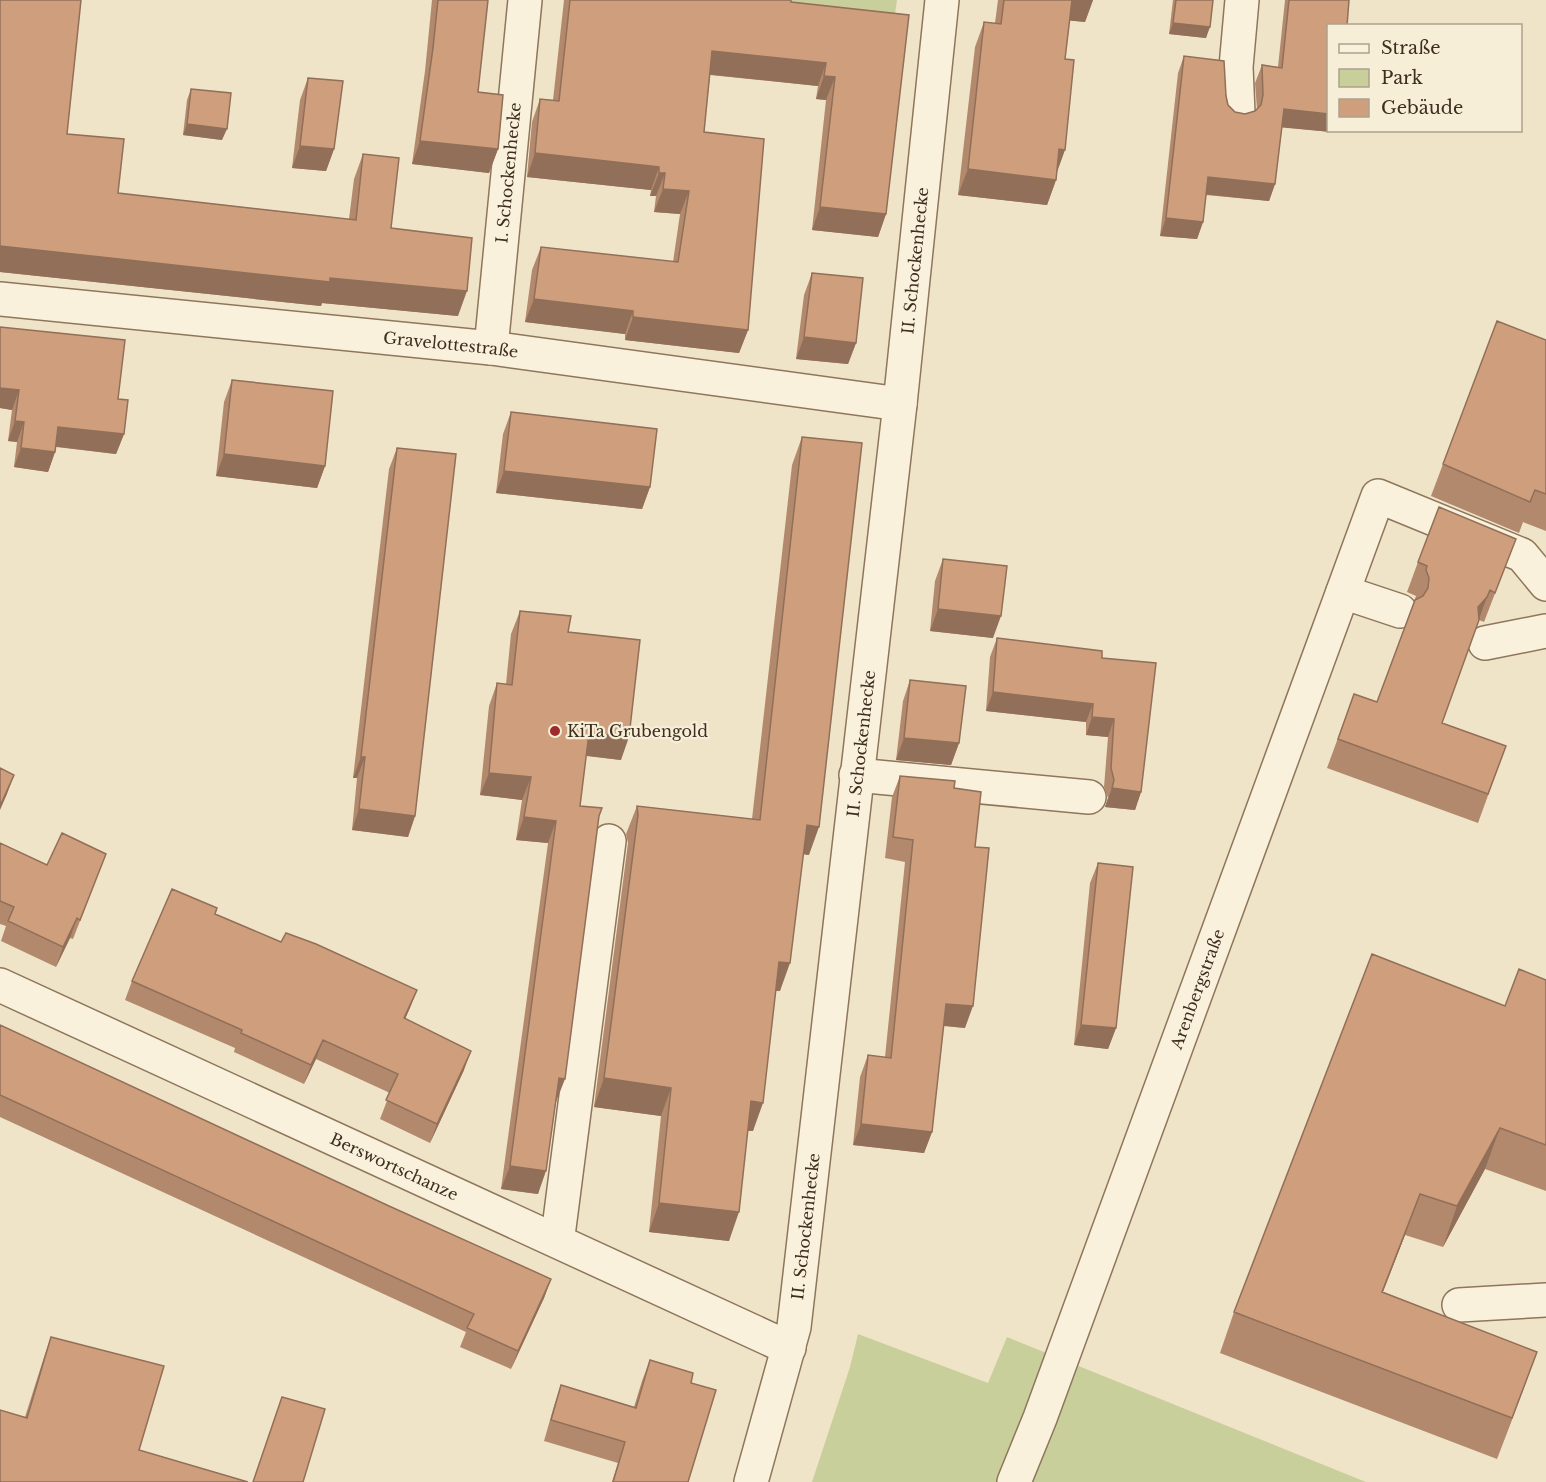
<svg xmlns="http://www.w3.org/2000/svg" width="1546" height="1482" font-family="'Libre Baskerville',serif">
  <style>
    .green { fill: #c9cf9b }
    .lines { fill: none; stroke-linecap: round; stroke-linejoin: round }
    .minor-casing { stroke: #8d765c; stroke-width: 36 }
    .minor { stroke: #faf1dc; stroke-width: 33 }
    .wall { fill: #b2896c }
    .shaded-wall { fill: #916f58 }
    .building { fill: #cf9f7d; stroke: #916f58; stroke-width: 1.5 }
    .poi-dot { fill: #9e2a2b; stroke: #f7eed8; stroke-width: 2 }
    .labels { text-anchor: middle; stroke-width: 4.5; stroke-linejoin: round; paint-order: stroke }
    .street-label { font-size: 16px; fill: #3d2e20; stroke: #f7eed8 }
    .poi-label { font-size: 16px; fill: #3d2e20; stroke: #f7eed8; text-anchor: start }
  </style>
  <rect width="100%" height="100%" fill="#f0e4c8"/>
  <!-- green -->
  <path class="green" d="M792 0H897L893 29 789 22Z
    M858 1334 988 1383 1007 1337 1366 1482H812L850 1367Z"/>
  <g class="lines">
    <!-- minor casing -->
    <g class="minor-casing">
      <g id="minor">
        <path d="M1238 113 1236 67 1242 0"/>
        <path id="s1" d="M0 299 491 348 900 404"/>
        <path id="s2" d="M491 348 525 0"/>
        <path d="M1343 592 1400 611"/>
        <path d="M1485 643 1546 631"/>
        <path d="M856 775 1089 797"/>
        <path id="s3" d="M0 985 789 1348"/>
        <path d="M554 1238 559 1228 609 841"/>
        <path d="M1459 1305 1546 1300"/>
        <path id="s4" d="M751 1482 794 1327 900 404 942 0"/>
        <path id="s5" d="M1014 1482 1040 1418 1378 496 1522 555 1546 584"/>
      </g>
    </g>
    <!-- minor -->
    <use href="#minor" class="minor"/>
  </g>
  <!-- wall -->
  <path class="wall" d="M0 0 67 134 118 193 349 219 354 179 363 154 391 228 458 316 322 303 321 306 0 272Z
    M432 0H488L478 92 498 149 489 173 412 164 425 71Z
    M564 0H791V2L909 15 886 214 878 237 812 230 826 100 816 99 818 86 710 75 704 132 748 330 739 353 625 340V334L525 322 532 270 541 247 673 262 680 214 654 212 656 196H650L651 190 527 177 532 122 540 99 553 100Z
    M998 0H1093L1085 22 1069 20 1065 59 1056 180 1047 205 958 195 975 47 984 22 995 23Z
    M1173 0H1213L1206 38 1169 34Z
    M1285 0H1349L1329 130H1332L1331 132 1282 127 1275 184 1269 201 1206 195 1203 222 1197 239 1160 236 1178 73 1184 56 1226 96 1228 105 1235 112 1245 114 1255 111 1257 109 1255 83 1262 65 1278 67Z
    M308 78 334 149 326 171 292 168 300 100Z
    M191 89 222 140 183 135 187 100Z
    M812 273 856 343 848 364 796 359 804 295Z
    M0 327 118 399 124 434 116 454 56 447 55 452 48 472 14 467 17 442 8 441 12 410 0 408Z
    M1546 340V531L1523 522 1519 533 1431 496 1443 464Z
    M232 380 325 466 317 488 216 476 224 402Z
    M511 412 650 487 642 509 496 493 503 434Z
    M802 437 809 855 803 854 780 991H776L753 1131H748L729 1241 649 1232 661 1116 594 1107 628 843 626 834 637 806 752 819 792 465Z
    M397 448 415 816 408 837 352 830 357 778H353L389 469Z
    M1516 539 1484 622 1479 620 1442 723 1506 746 1478 823 1327 768 1354 694 1377 702 1416 596 1407 592 1418 562Z
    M943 559 993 638 930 631 935 581Z
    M520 611 568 632 621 760 586 756 580 806 598 817 556 1102 538 1194 501 1189 548 843 516 840 522 800 480 795 489 706 497 683 506 684 511 634Z
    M997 638 1102 658 1141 792 1135 810 1105 807 1108 798 1104 787 1108 737 1086 735V722L986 711 990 657Z
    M910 680 959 743 951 765 896 760 903 701Z
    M900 776 954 788 975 847 965 1028 943 1026 932 1132 924 1153 853 1145 860 1077 868 1055 885 1057 905 862 885 858 892 797Z
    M0 843 47 865 106 854 73 939 70 938 56 967 1 941 6 926 0 924Z
    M1098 863 1116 1028 1108 1049 1074 1045 1090 883Z
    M215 914 281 942 417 990 405 1019 464 1070 430 1143 380 1119 390 1093 316 1059 304 1084 234 1052 235 1048 125 1000 132 981Z
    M1546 980V1191L1485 1169 1443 1247 1405 1235 1383 1292 1537 1352 1497 1459 1220 1353 1234 1312 1505 1006Z
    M0 1025 389 1206 551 1279 544 1298 511 1369 460 1347 466 1332 0 1117Z
    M51 1337 139 1450 25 1417 44 1357Z
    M650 1360 691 1383 688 1482H612L618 1463 544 1441 554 1406 561 1385 634 1407 642 1381Z"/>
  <!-- shaded-wall -->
  <path class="shaded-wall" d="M1070 0H1093L1085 22 1063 20Z
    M1173 23 1210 27 1206 38 1169 34Z
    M712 51 826 63 818 86 704 74Z
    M824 76 835 77 826 100 816 99Z
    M1284 109 1329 114V130H1332L1331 132 1277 127Z
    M187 124 227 129 222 140 183 135Z
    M420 141 498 149 489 173 412 164Z
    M300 146 334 149 326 171 292 168Z
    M1059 149 1065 150 1056 175Z
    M535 153 659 167 651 190 527 177Z
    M968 169 1056 180 1047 205 958 195Z
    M659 173H665L656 196H650Z
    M1208 177 1275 184 1269 201 1202 194Z
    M663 189 689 191 680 214 654 212Z
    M820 207 886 214 878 237 812 230Z
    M1166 218 1203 222 1197 239 1160 236Z
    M0 246 330 278 467 291 458 316 322 303 321 306 0 272Z
    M534 299 633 311 625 334 525 322Z
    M633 317 748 330 739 353 625 340Z
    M804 337 856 343 848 364 796 359Z
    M0 388 19 390 12 410 0 408Z
    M15 421 24 422 17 442 8 441Z
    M58 427 124 434 116 454 51 446Z
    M21 448 55 452 48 472 14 467Z
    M224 454 325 466 317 488 216 476Z
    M504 471 650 487 642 509 496 493Z
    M1487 597 1476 627 1478 607Z
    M938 609 1001 616 993 638 930 631Z
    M993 692 1093 704 1086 722 986 711Z
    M1092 717 1114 719 1108 737 1086 735Z
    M589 733 629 737 621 760 581 755Z
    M904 738 959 743 951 765 896 760Z
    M361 757H365L357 778H353Z
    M489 773 531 777 522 800 480 795Z
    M14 775 7 794 0 810V806Z
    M1112 788 1141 792 1135 810 1105 807Z
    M359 809 415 816 408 837 352 830Z
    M524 817 556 821 548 843 516 840Z
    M807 825 819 827 809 855 796 853Z
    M77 918 70 938 56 967 63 947Z
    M779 962 790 963 780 991 769 990Z
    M417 990 410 1008 397 1037 404 1018Z
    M946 1004 973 1006 965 1028 938 1025Z
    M1081 1025 1116 1028 1108 1049 1074 1045Z
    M323 1040 316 1059 304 1084 311 1065Z
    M471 1051 464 1070 430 1143 437 1124Z
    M559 1078 565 1079 556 1102 551 1101Z
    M604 1078 671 1088 661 1116 594 1107Z
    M751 1101 763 1103 753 1131 740 1130Z
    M861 1124 932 1132 924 1153 853 1145Z
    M1500 1128 1485 1169 1443 1247 1457 1206Z
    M510 1166 546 1171 538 1194 501 1189Z
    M1420 1194 1405 1235 1367 1332 1382 1292Z
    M659 1203 739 1212 729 1241 649 1232Z
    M551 1279 544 1298 511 1369 518 1351Z
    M1537 1352 1522 1393 1497 1459 1512 1418Z"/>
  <!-- building -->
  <path class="building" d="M0 0H81L67 134 124 139 118 193 356 220 363 154 399 158 391 228 472 238 467 291 330 278V282L0 246Z
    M438 0H488L478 92 503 95 498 149 420 141 433 48Z
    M570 0H791V2L909 15 886 214 820 207 835 77 824 76 826 63 712 51 704 132 764 139 748 330 633 317V311L534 299 541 247 678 262 689 191 663 189 665 173H659V167L535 153 540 99 559 101Z
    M1004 0H1072L1065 59 1074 60 1065 150 1059 149 1056 180 968 169 984 22 1001 24Z
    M1176 0H1213L1210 27 1173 23Z
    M1289 0H1349L1347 26H1329V114L1284 109 1275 184 1208 177 1203 222 1166 218 1184 56 1224 61 1226 96 1228 105 1235 112 1245 114 1255 111 1261 105 1263 95 1262 65 1282 68Z
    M308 78 343 81 334 149 300 146Z
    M191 89 231 93 227 129 187 124Z
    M812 273 863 278 856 343 804 337Z
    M1497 321 1546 340V494L1535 490 1530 502 1443 464Z
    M0 327 125 340 118 399 128 400 124 434 58 427 55 452 21 448 24 422 15 421 19 390 0 388Z
    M232 380 333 391 325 466 224 454Z
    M511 412 657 429 650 487 504 471Z
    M802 437 862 443 819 827 807 825 790 963 779 962 763 1103 751 1101 739 1212 659 1203 671 1088 604 1078 638 815 637 806 760 820Z
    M397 448 456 454 415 816 359 809 365 757H361Z
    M1439 507 1516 539 1495 593 1490 590 1487 597 1478 607 1479 620 1442 723 1506 746 1488 794 1338 739 1354 694 1377 702 1415 600 1423 596 1428 588 1429 578 1426 570 1427 566 1418 562Z
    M943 559 1007 566 1001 616 938 609Z
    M520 611 571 616 568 632 640 640 629 737 589 733 580 806 602 808 599 816 565 1079 559 1078 546 1171 510 1166 556 821 524 817 531 777 489 773 497 683 512 685Z
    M997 638 1102 651V658L1156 663 1141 792 1112 788 1114 780 1111 768 1114 719 1092 717 1093 704 993 692Z
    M910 680 966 686 959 743 904 738Z
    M0 768 14 775 0 806Z
    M900 776 955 781 954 788 981 792 975 847 989 848 973 1006 946 1004 932 1132 861 1124 868 1055 891 1058 913 840 893 837Z
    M62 833 106 854 80 920 77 918 63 947 8 921 14 907 0 901V843L47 865Z
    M1098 863 1133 867 1116 1028 1081 1025Z
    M172 889 217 908 215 914 281 942 286 933 316 944 417 990 404 1018 471 1051 437 1124 386 1100 398 1074 323 1040 311 1065 241 1033 242 1030 132 981Z
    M1372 954 1505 1006 1519 969 1546 980V1145L1500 1128 1457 1206 1420 1194 1382 1292 1537 1352 1512 1418 1234 1312Z
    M0 1025 389 1206 551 1279 518 1351 467 1328 474 1314 0 1095Z
    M51 1337 164 1366 139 1450 248 1482H0V1410L27 1418Z
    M650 1360 693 1373 691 1383 716 1390 688 1482H613L625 1442 551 1420 561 1385 636 1408Z
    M282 1397 325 1409 303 1482H253Z"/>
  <!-- markers -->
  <circle class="poi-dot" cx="555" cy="731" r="6"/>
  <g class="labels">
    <!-- street labels -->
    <g class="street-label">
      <text dy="6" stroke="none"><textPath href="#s2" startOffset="176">I. Schockenhecke</textPath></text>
      <text dy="6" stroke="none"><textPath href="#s4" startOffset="1234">II. Schockenhecke</textPath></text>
      <text dy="6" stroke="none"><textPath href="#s1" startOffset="453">Gravelottestraße</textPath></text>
      <text dy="6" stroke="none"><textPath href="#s4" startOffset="748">II. Schockenhecke</textPath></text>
      <text dy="6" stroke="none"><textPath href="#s5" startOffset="526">Arenbergstraße</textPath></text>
      <text dy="6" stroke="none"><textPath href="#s3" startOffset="434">Berswortschanze</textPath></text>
      <text dy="6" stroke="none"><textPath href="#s4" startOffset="262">II. Schockenhecke</textPath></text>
    </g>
    <!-- poi labels -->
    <g class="poi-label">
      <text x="567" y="737">KiTa Grubengold</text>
    </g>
  </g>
  <!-- legend -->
  <rect x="1327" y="24" width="195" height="108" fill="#f7eed8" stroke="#ada18e" stroke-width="1.5"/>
  <rect x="1339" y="44" width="30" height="9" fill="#faf1dc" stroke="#ada18e" stroke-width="1.5"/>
  <text x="1381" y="54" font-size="18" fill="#3d2e20">Straße</text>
  <rect x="1339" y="69" width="30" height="18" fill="#c9cf9b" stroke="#ada18e" stroke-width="1.5"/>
  <text x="1381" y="84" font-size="18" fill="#3d2e20">Park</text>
  <rect x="1339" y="99" width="30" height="18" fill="#cf9f7d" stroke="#ada18e" stroke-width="1.5"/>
  <text x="1381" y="114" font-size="18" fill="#3d2e20">Gebäude</text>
</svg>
